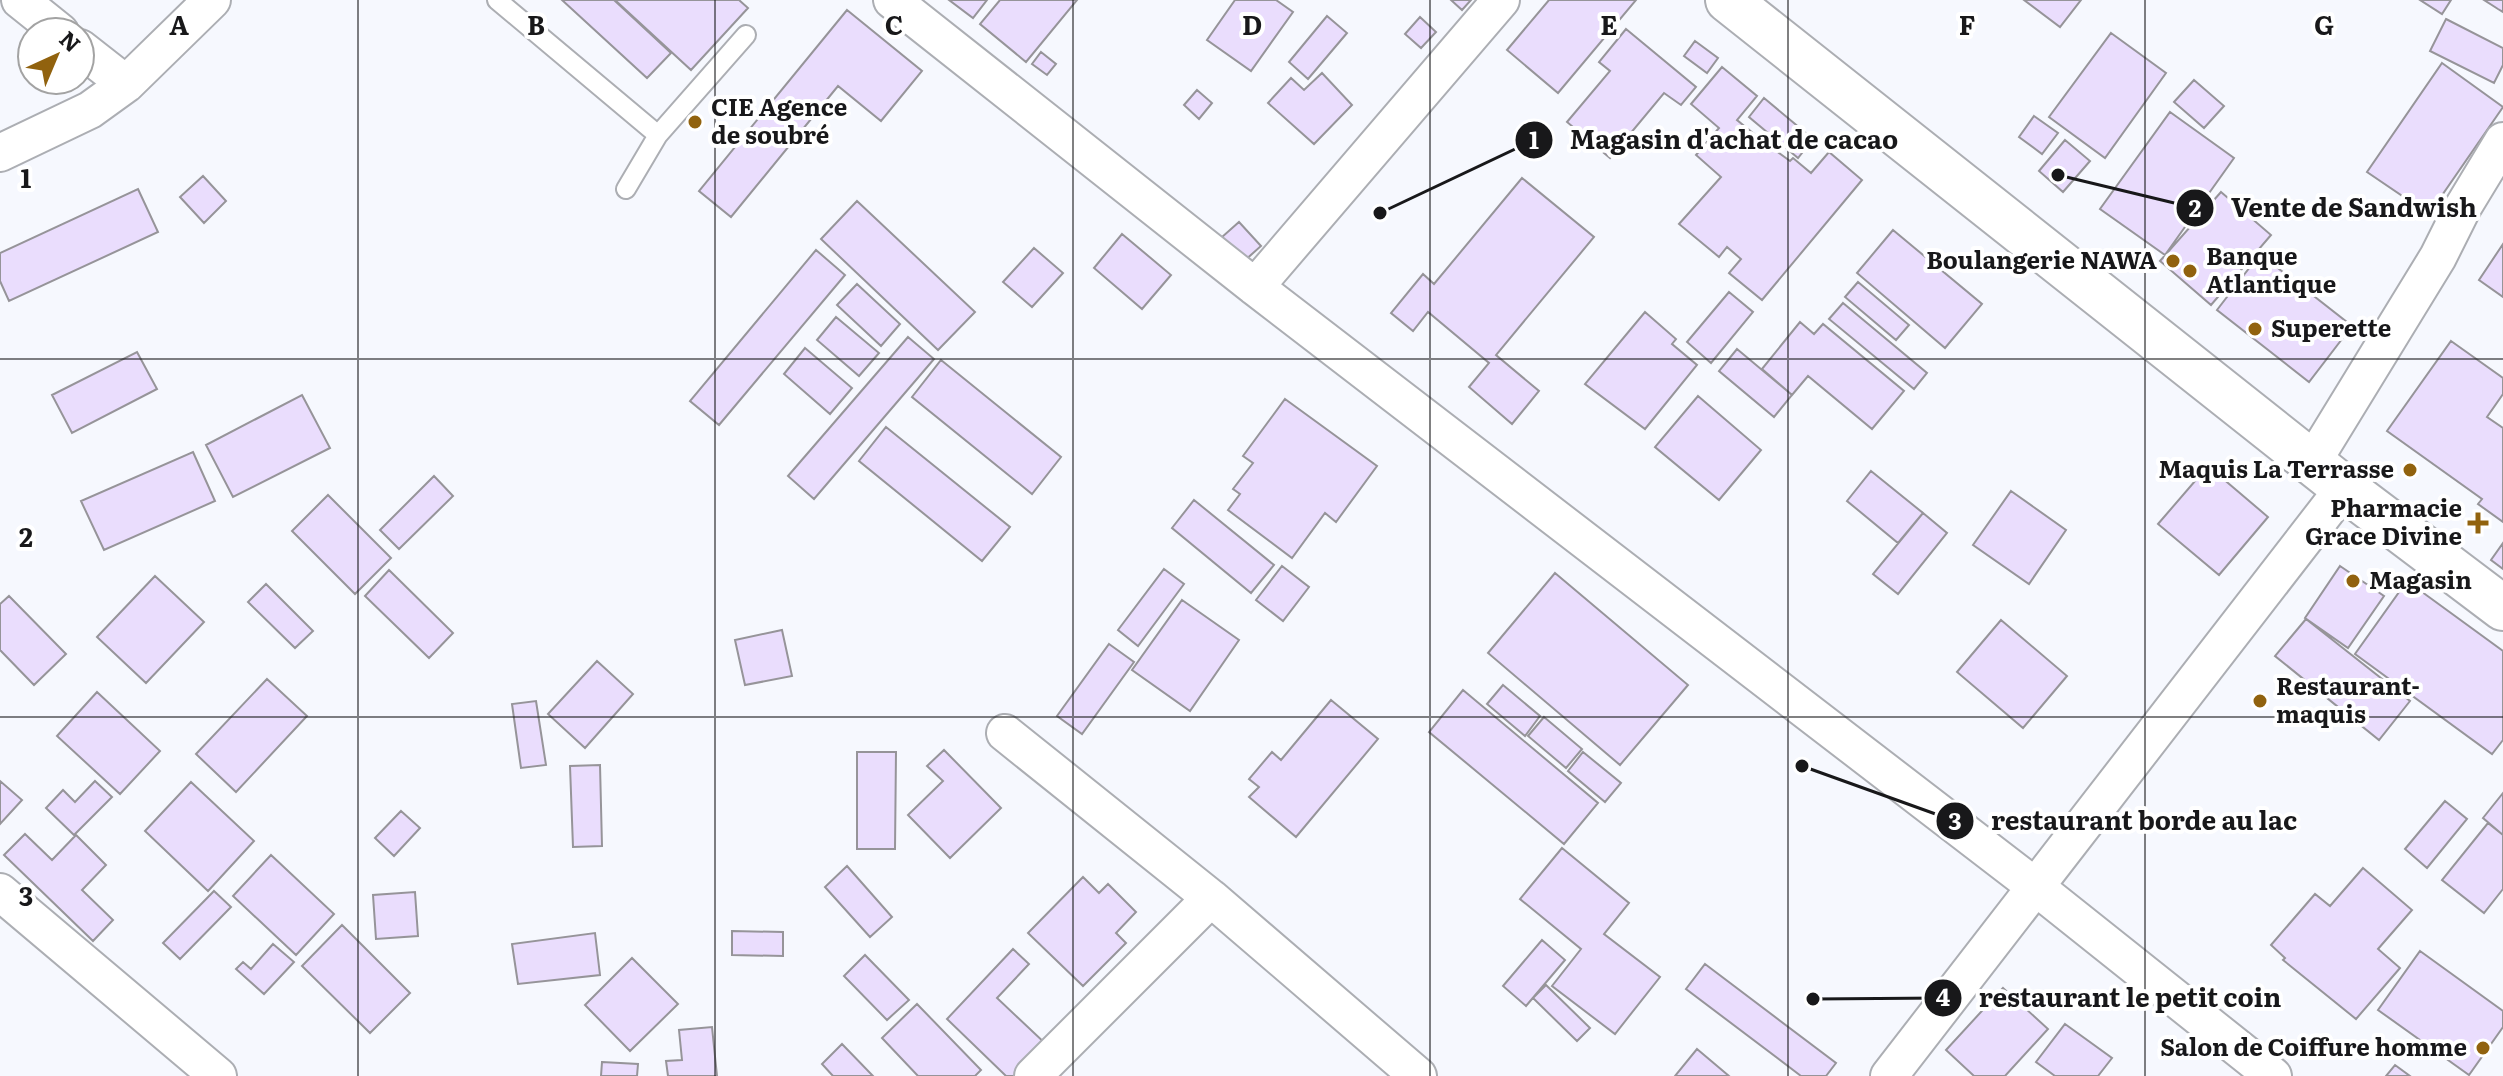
<svg xmlns="http://www.w3.org/2000/svg" width="2503" height="1076" font-family="Literata,serif">
  <style>
    .building { fill: #eaddfd; stroke: #969499; stroke-width: 2 }
    .lines { fill: none; stroke-linecap: round; stroke-linejoin: round }
    .service-casing { stroke: #acaeb3; stroke-width: 22 }
    .minor-casing { stroke: #acaeb3; stroke-width: 40 }
    .tertiary-casing { stroke: #acaeb3; stroke-width: 48 }
    .service { stroke: #fff; stroke-width: 18 }
    .minor { stroke: #fff; stroke-width: 36 }
    .tertiary { stroke: #fff; stroke-width: 44 }
    .grid { fill: none; stroke: #18181a; stroke-width: 2; stroke-opacity: 0.55 }
    .poi-dot { fill: #91620e; stroke: #fff; stroke-width: 3 }
    .labels { text-anchor: middle; stroke-width: 8; stroke-linejoin: round; paint-order: stroke }
    .poi-label { font-size: 24px; font-weight: bold; fill: #18181a; stroke: #fff; text-anchor: start }
    .grid-label { font-size: 26px; text-anchor: middle; font-weight: bold; fill: #18181a; stroke: #fff; stroke-width: 8; stroke-linejoin: round; paint-order: stroke }
    .leader { fill: none; stroke: #18181a; stroke-width: 3 }
    .callout-dot { fill: #18181a; stroke: #fff; stroke-width: 3 }
    .mark-label { font-size: 24px; text-anchor: middle; font-weight: bold; fill: #fff }
    .callout-label { font-size: 26px; text-anchor: middle; font-weight: bold; fill: #18181a; stroke: #fff; stroke-width: 8; stroke-linejoin: round; paint-order: stroke }
  </style>
  <rect width="100%" height="100%" fill="#f6f8fe"/>
  <!-- building -->
  <path class="building" d="M562 0H614L671 53 647 78Z
    M615 0H739L748 8 691 70Z
    M949 0H987L973 18Z
    M1000 0H1077L1026 62 980 24Z
    M1235 0H1276L1293 12 1251 71 1207 40Z
    M1451 0H1471L1462 10Z
    M1549 0H1636L1558 93 1507 50Z
    M2024 0H2081L2060 27Z
    M2420 0H2451L2442 14Z
    M2484 0H2503V12L2498 9Z
    M847 10 922 71 881 121 838 86 731 217 699 191Z
    M1327 16 1347 33 1308 79 1289 62Z
    M1420 17 1436 32 1421 48 1405 34Z
    M2446 19 2503 48V65L2494 83 2430 51Z
    M1626 29 1696 87 1681 105 1664 93 1610 158 1567 122 1610 71 1599 62Z
    M2111 33 2166 73 2105 158 2049 117Z
    M1695 41 1718 58 1707 73 1684 56Z
    M1041 52 1056 64 1047 75 1032 64Z
    M2442 63 2503 107 2429 214 2367 172Z
    M1722 67 1757 96 1737 120 1764 142 1790 161 1793 158 1811 173 1829 152 1862 180 1762 300 1729 273 1741 259 1727 247 1719 257 1679 224 1721 177 1696 155 1719 128 1691 104Z
    M1322 73 1352 105 1314 144 1268 103 1291 78 1304 90Z
    M2194 80 2224 106 2204 128 2174 102Z
    M1197 90 1212 103 1199 119 1184 105Z
    M1764 98 1813 139 1798 158 1749 117Z
    M2170 112 2234 158 2165 255 2100 209Z
    M2034 116 2058 133 2042 154 2019 137Z
    M2065 140 2090 161 2063 192 2039 171Z
    M203 176 226 201 204 223 180 197Z
    M1522 178 1594 237 1496 355 1539 391 1512 424 1469 387 1489 363 1428 312 1413 331 1391 313 1423 274 1434 284Z
    M138 189 158 232 9 301 0 281V253Z
    M2221 192 2271 235 2211 305 2160 261Z
    M857 201 975 312 938 350 821 239Z
    M1239 222 1261 246 1243 262 1222 237Z
    M1893 230 1982 304 1945 348 1857 273Z
    M1122 234 1171 275 1142 309 1094 268Z
    M2503 244V297L2479 280Z
    M1034 248 1063 273 1032 307 1003 282Z
    M816 250 845 275 719 425 690 401Z
    M2260 254 2352 326 2309 382 2217 310Z
    M1858 282 1909 325 1896 340 1845 297Z
    M857 284 900 324 881 346 837 305Z
    M1729 292 1753 312 1711 363 1687 342Z
    M1843 303 1927 373 1914 389 1829 319Z
    M1645 312 1676 339 1672 344 1697 365 1645 429 1585 384Z
    M836 317 879 353 859 376 817 340Z
    M1800 322 1814 334 1823 324 1904 391 1872 429 1808 376 1792 395 1762 369Z
    M908 337 934 359 814 499 788 476Z
    M2451 341 2503 378V394L2487 417 2503 428V522L2478 504 2482 499 2387 431Z
    M805 348 852 388 830 414 784 374Z
    M1737 349 1792 395 1774 417 1719 371Z
    M137 352 157 389 72 433 52 395Z
    M941 360 1061 457 1032 494 912 397Z
    M302 395 330 448 233 497 206 445Z
    M1698 396 1761 450 1719 500 1655 447Z
    M1285 399 1377 466 1336 522 1325 513 1292 558 1228 510 1240 494 1233 489 1253 463 1243 456Z
    M886 427 1010 527 982 561 859 461Z
    M193 452 215 501 104 550 81 501Z
    M2208 466 2268 517 2219 575 2158 524Z
    M1871 471 1923 513 1898 543 1847 501Z
    M434 476 453 496 399 549 380 530Z
    M2011 491 2066 530 2029 584 1973 545Z
    M328 495 391 558 355 594 292 531Z
    M1194 500 1274 565 1251 593 1172 528Z
    M1923 513 1947 533 1898 594 1873 574Z
    M2503 543V569L2491 560Z
    M1282 566 1309 587 1283 621 1256 600Z
    M2340 566 2384 596 2348 648 2305 618Z
    M1164 569 1184 584 1138 646 1118 630Z
    M389 570 453 633 429 658 365 596Z
    M1555 573 1688 685 1620 765 1488 653Z
    M155 576 204 622 146 683 97 637Z
    M2407 581 2503 651V740L2492 754 2355 654Z
    M266 584 313 631 295 648 248 602Z
    M9 596 66 654 34 685 0 650V604Z
    M1182 600 1239 640 1190 711 1132 670Z
    M2306 619 2410 701 2379 740 2275 656Z
    M2001 620 2067 676 2023 728 1957 672Z
    M782 630 792 676 745 685 735 640Z
    M1109 644 1134 662 1082 734 1057 716Z
    M597 661 633 694 585 748 548 714Z
    M267 679 307 716 236 792 196 754Z
    M1503 685 1540 716 1525 736 1487 704Z
    M1463 690 1598 803 1564 844 1429 732Z
    M97 692 160 751 120 794 57 736Z
    M1331 700 1378 739 1296 837 1249 797 1259 787 1249 779 1272 752 1281 760Z
    M536 701 546 765 521 768 512 704Z
    M1544 717 1582 749 1566 768 1528 736Z
    M944 750 1001 808 950 858 908 815 943 781 927 766Z
    M857 752H896L895 849H857Z
    M1583 752 1621 783 1605 802 1568 771Z
    M600 765 602 846 573 847 570 766Z
    M0 781 22 800 0 824Z
    M95 781 112 797 74 835 46 808 63 790 75 802Z
    M191 782 254 841 208 891 145 831Z
    M2503 793V835L2483 818Z
    M2445 801 2467 819 2427 868 2405 849Z
    M401 811 420 828 394 856 375 838Z
    M2488 823 2503 835V889L2484 913 2442 880Z
    M25 834 52 860 76 835 106 865 82 890 113 920 93 941 4 855Z
    M1562 848 1629 903 1604 934 1660 977 1615 1034 1552 986 1581 949 1520 899Z
    M271 855 334 914 296 955 233 896Z
    M847 866 892 917 870 937 825 887Z
    M2363 868 2412 910 2378 949 2400 968 2356 1019 2283 960 2285 958 2271 945 2315 894 2330 906Z
    M1083 877 1099 893 1108 884 1136 912 1116 933 1126 943 1083 986 1028 933Z
    M214 891 231 907 180 959 163 943Z
    M415 892 418 936 376 939 373 895Z
    M342 925 410 993 370 1033 302 966Z
    M732 931 783 932V956L732 955Z
    M595 933 600 975 518 984 512 944Z
    M1542 940 1565 960 1526 1006 1503 986Z
    M273 944 294 962 264 994 236 969 243 962 251 969Z
    M1013 949 1029 964 997 998 1048 1046 1020 1076H1006L947 1019Z
    M2420 951 2503 1011V1027L2469 1075 2378 1010Z
    M865 955 909 1000 887 1020 844 976Z
    M632 958 678 1004 630 1051 585 1005Z
    M1705 964 1836 1063 1826 1076H1801L1686 989Z
    M1546 985 1590 1028 1577 1041 1533 998Z
    M2003 988 2048 1029 2005 1076H1974L1946 1050Z
    M917 1004 981 1070 975 1076H918L882 1038Z
    M2065 1024 2112 1058 2098 1076H2055L2036 1062Z
    M712 1027 717 1076H668L666 1061 682 1060 679 1030Z
    M842 1044 873 1076H833L822 1064Z
    M1697 1049 1729 1076H1675Z
    M602 1062 638 1064 637 1076H601Z
    M2395 1065 2410 1076H2386Z"/>
  <g class="lines">
    <!-- service casing -->
    <g class="service-casing">
      <path id="service" d="M497 0 658 135 746 35
        M626 189 658 135"/>
    </g>
    <!-- minor casing -->
    <g class="minor-casing">
      <path id="minor" d="M20 0 60 32
        M892 0 1255 287 2037 888 2273 1076
        M80 48 126 84
        M0 153 90 110 126 84 212 0
        M1255 287 1501 0
        M2313 461 2438 257 2463 207 2503 141
        M1005 733 1211 898 1418 1076
        M0 892 218 1076
        M1033 1076 1211 898
        M1889 1076 2344 488"/>
    </g>
    <!-- tertiary casing -->
    <g class="tertiary-casing">
      <path id="tertiary" d="M1728 0 2344 488 2503 608"/>
    </g>
    <!-- service -->
    <use href="#service" class="service"/>
    <!-- minor -->
    <use href="#minor" class="minor"/>
    <!-- tertiary -->
    <use href="#tertiary" class="tertiary"/>
  </g>
  <!-- grid -->
  <path class="grid" d="M358 0V1076M715 0V1076M1073 0V1076M1430 0V1076M1788 0V1076M2145 0V1076M0 359H2503M0 717H2503"/>
  <!-- markers -->
  <g class="poi-dot">
    <circle cx="695" cy="122" r="8"/>
    <circle cx="2173" cy="261" r="8"/>
    <circle cx="2190" cy="271" r="8"/>
    <circle cx="2255" cy="329" r="8"/>
    <circle cx="2410" cy="470" r="8"/>
    <path d="M2474 511h8v8h8v8h-8v8h-8v-8h-8v-8h8z"/>
    <circle cx="2353" cy="581" r="8"/>
    <circle cx="2260" cy="701" r="8"/>
    <circle cx="2483" cy="1048" r="8"/>
  </g>
  <g class="labels">
    <!-- poi labels -->
    <g class="poi-label">
      <text x="711" y="116">CIE Agence<tspan x="711" dy="28">de soubré</tspan></text>
      <text x="2206" y="265">Banque<tspan x="2206" dy="28">Atlantique</tspan></text>
      <text x="2157" y="269" text-anchor="end">Boulangerie NAWA</text>
      <text x="2271" y="337">Superette</text>
      <text x="2394" y="478" text-anchor="end">Maquis La Terrasse</text>
      <text x="2462" y="517" text-anchor="end">Pharmacie<tspan x="2462" dy="28">Grace Divine</tspan></text>
      <text x="2369" y="589">Magasin</text>
      <text x="2276" y="695">Restaurant-<tspan x="2276" dy="28">maquis</tspan></text>
      <text x="2467" y="1056" text-anchor="end">Salon de Coiffure homme</text>
    </g>
  </g>
  <g class="grid-label">
    <text x="179" y="35">A</text>
    <text x="536" y="35">B</text>
    <text x="894" y="35">C</text>
    <text x="1252" y="35">D</text>
    <text x="1609" y="35">E</text>
    <text x="1967" y="35">F</text>
    <text x="2324" y="35">G</text>
    <text x="26" y="188">1</text>
    <text x="26" y="547">2</text>
    <text x="26" y="906">3</text>
  </g>
  <!-- callouts -->
  <path class="leader" d="M1380 213L1534 140M2058 175L2195 208M1802 766L1955 821M1813 999L1943 998"/>
  <g class="callout-dot">
    <circle cx="1380" cy="213" r="8"/>
    <circle cx="2058" cy="175" r="8"/>
    <circle cx="1802" cy="766" r="8"/>
    <circle cx="1813" cy="999" r="8"/>
    <circle cx="1534" cy="140" r="20"/>
    <circle cx="2195" cy="208" r="20"/>
    <circle cx="1955" cy="821" r="20"/>
    <circle cx="1943" cy="998" r="20"/>
  </g>
  <g class="mark-label">
    <text x="1534" y="149">1</text>
    <text x="2195" y="217">2</text>
    <text x="1955" y="830">3</text>
    <text x="1943" y="1006">4</text>
  </g>
  <g class="callout-label">
    <text x="1734" y="149">Magasin d'achat de cacao</text>
    <text x="2354" y="217">Vente de Sandwish</text>
    <text x="2144" y="830">restaurant borde au lac</text>
    <text x="2130" y="1007">restaurant le petit coin</text>
  </g>
  <!-- north arrow -->
  <g transform="translate(56 56) rotate(44)"><circle r="38" fill="#ffffff" stroke="#a3a3a3" stroke-width="2"/>
  <path d="M0-6L14 30L0 20L-14 30Z" fill="#91620e"/>
  <text y="-12" font-size="22" font-weight="bold" text-anchor="middle" fill="#18181a">N</text>
  </g>
</svg>
